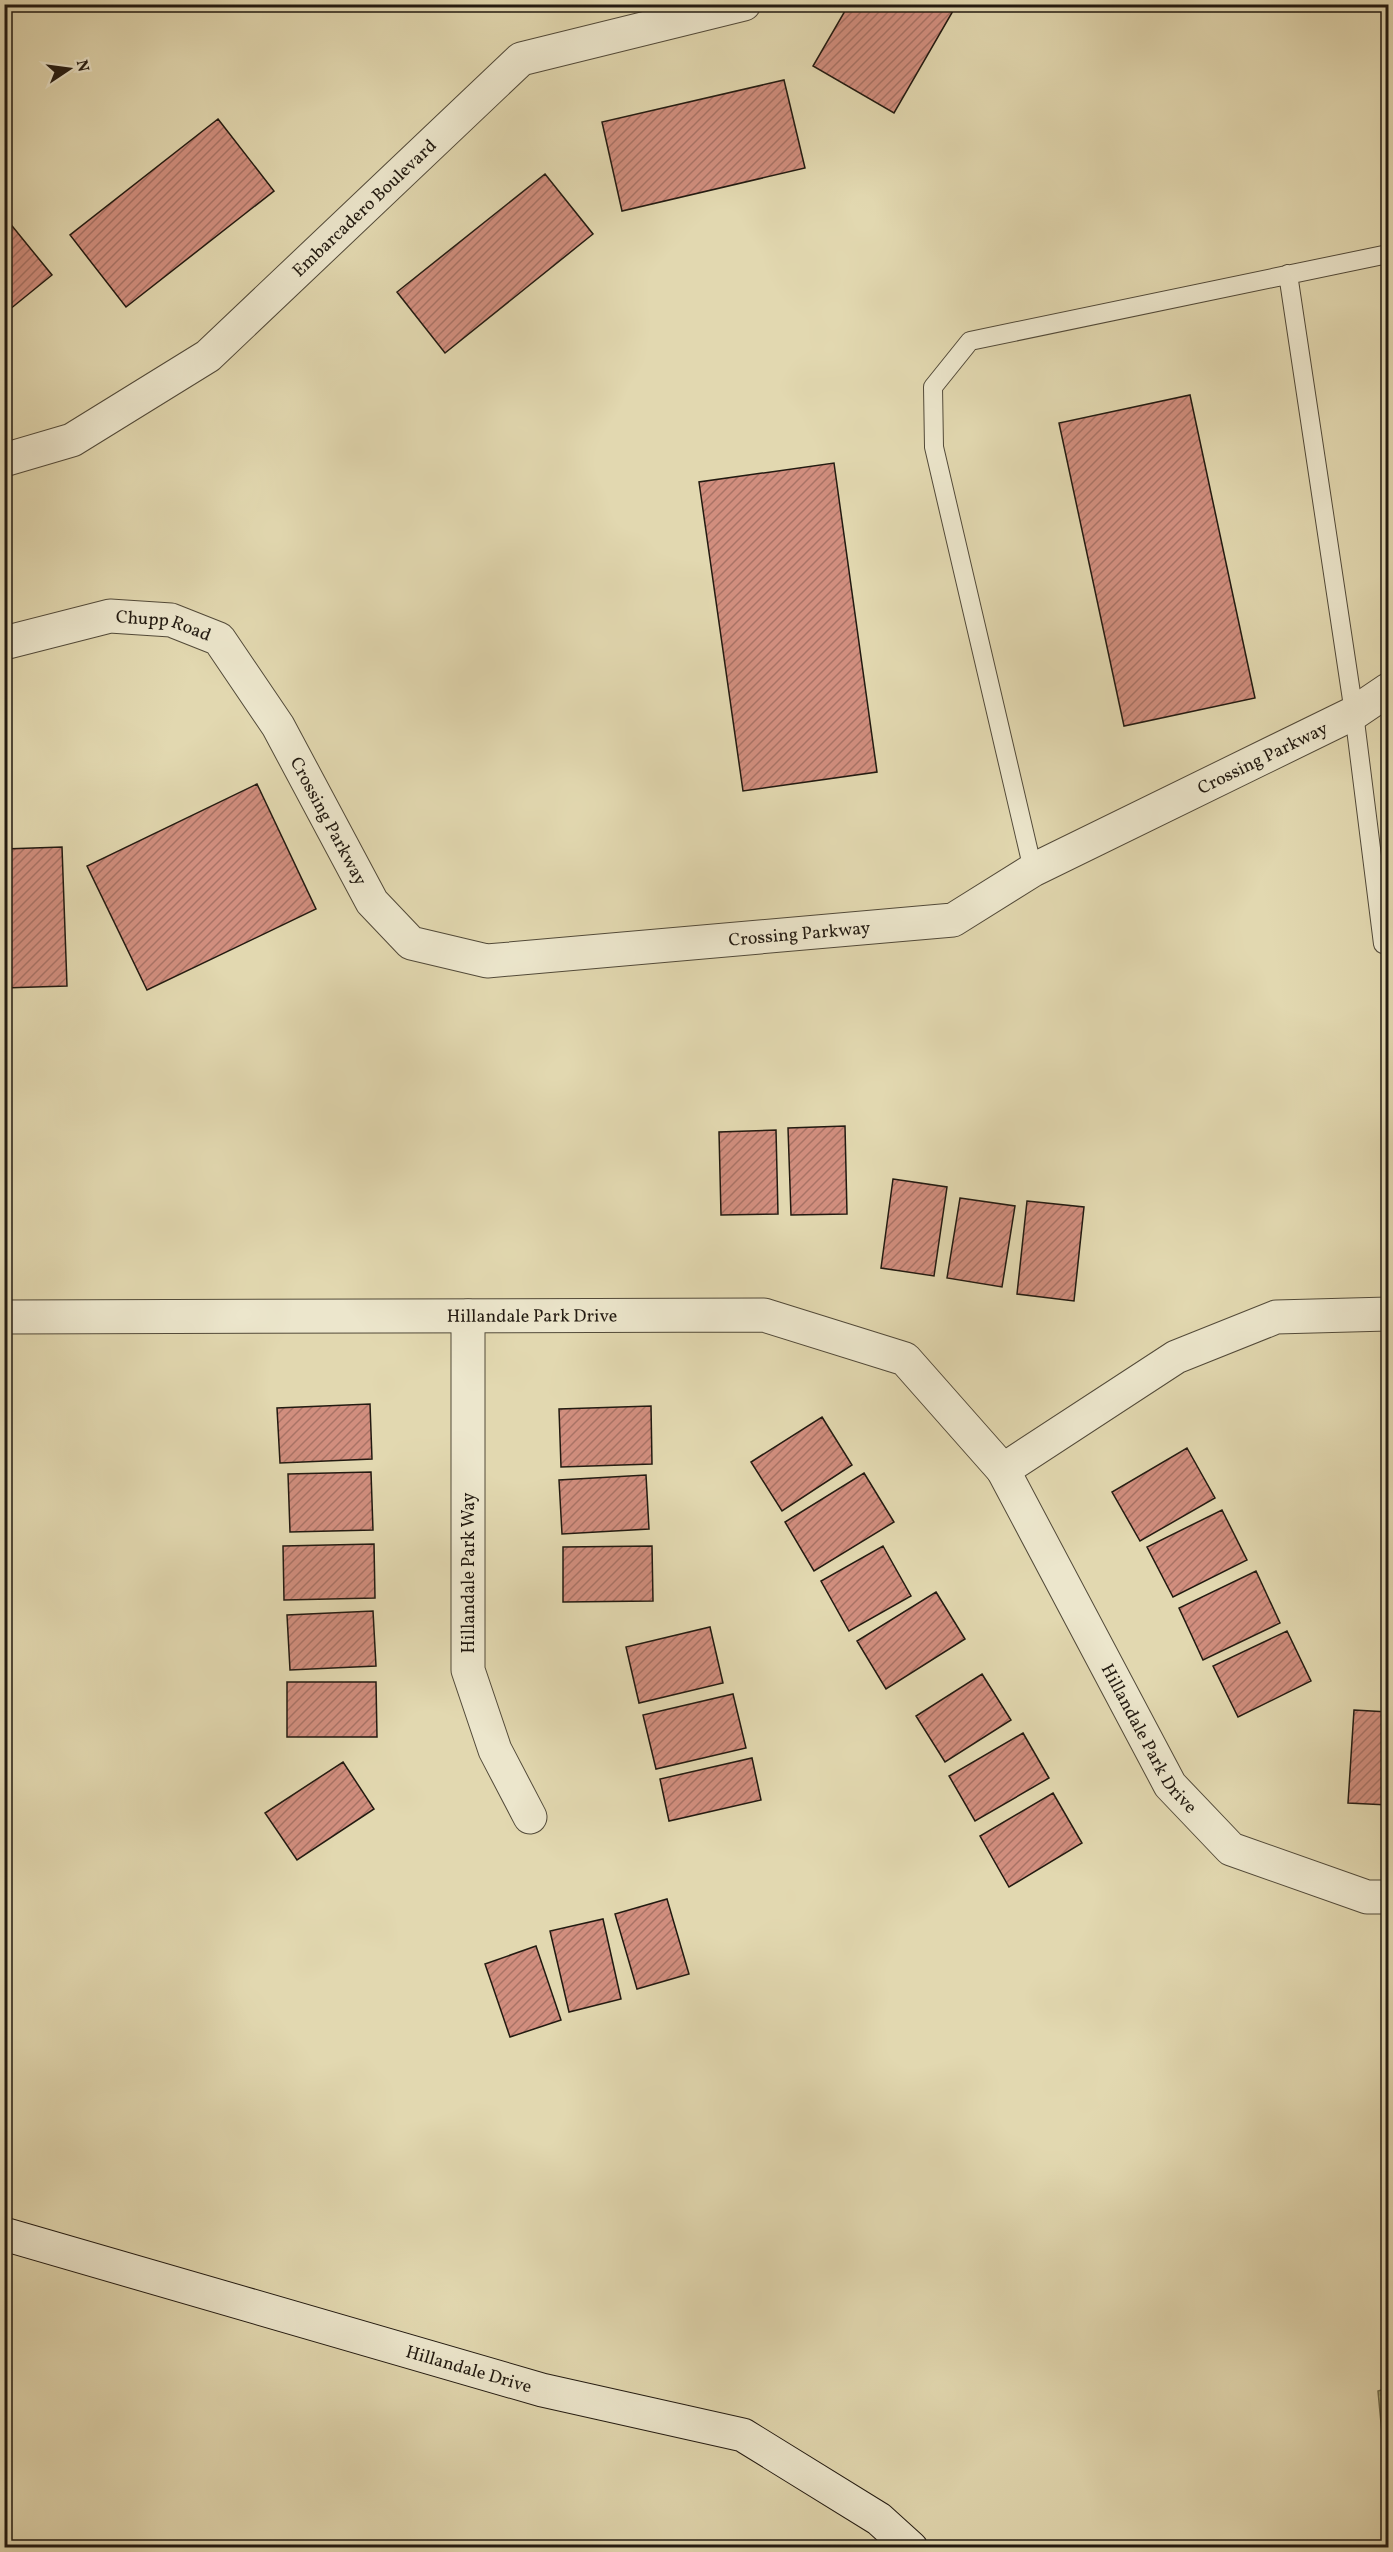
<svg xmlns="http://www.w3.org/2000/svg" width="1393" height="2552" font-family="Vollkorn,serif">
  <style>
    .forest { fill: url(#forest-firs); stroke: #6e6b4c; stroke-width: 1.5 }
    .building { fill: url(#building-hatch); stroke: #221a11; stroke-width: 1.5 }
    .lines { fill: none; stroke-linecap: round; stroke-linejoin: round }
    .lane-casing { stroke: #524a39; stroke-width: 20 }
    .street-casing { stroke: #524a39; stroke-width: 35 }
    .secondary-casing { stroke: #221a11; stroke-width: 35 }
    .lane { stroke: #ece6cc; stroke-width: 18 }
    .street { stroke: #ece6cc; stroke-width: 33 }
    .secondary { stroke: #ece6cc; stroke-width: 33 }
    .labels { text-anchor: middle; stroke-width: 4.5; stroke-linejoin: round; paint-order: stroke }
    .street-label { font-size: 18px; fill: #221a11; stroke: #ece6cc }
  </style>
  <defs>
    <pattern id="forest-firs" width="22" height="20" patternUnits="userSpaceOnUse" patternTransform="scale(1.5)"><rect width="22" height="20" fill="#babc86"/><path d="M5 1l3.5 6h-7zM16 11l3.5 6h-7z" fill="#a0a173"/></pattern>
    <pattern id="building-hatch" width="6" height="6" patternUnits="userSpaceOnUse" patternTransform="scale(1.5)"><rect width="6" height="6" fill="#d18e7e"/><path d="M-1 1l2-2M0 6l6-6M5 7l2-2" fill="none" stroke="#a97366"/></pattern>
  </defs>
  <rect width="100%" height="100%" fill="#e2d8b0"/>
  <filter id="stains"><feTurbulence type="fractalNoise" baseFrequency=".00333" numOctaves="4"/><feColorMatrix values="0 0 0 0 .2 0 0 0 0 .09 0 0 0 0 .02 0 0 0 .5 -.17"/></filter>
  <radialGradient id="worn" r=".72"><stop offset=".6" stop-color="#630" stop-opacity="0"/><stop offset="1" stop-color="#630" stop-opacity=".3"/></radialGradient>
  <!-- forest -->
  <path class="forest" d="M1388 2388V2497L1378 2391Z"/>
  <!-- building -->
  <path class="building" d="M849 4H957L894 113 813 66Z
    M784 80 805 168 622 211 602 122Z
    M218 119 274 191 126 307 70 235Z
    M545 174 593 234 445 353 397 292Z
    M4 216 52 275 4 314Z
    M1190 395 1255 698 1124 726 1059 423Z
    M834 463 877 772 743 791 699 482Z
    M257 784 316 909 147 990 87 866Z
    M62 847 67 986 4 988V849Z
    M845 1126 847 1214 791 1215 788 1128Z
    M776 1130 778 1214 721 1215 719 1132Z
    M893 1179 947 1187 934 1276 881 1268Z
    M960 1198 1015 1206 1002 1287 947 1278Z
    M1027 1201 1084 1207 1074 1301 1017 1294Z
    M370 1404 372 1459 280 1463 277 1408Z
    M651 1406 652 1464 561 1467 559 1409Z
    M822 1417 852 1465 782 1511 751 1462Z
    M1187 1448 1215 1498 1140 1541 1112 1492Z
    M371 1472 373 1530 290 1532 288 1474Z
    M864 1473 894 1522 814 1571 785 1522Z
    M646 1475 649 1529 562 1534 559 1480Z
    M1222 1510 1247 1560 1173 1597 1147 1547Z
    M374 1544 375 1598 284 1600 283 1546Z
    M652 1546 653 1601 563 1602V1547Z
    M883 1546 911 1596 849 1631 821 1581Z
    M1256 1571 1280 1623 1203 1660 1179 1608Z
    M936 1592 965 1639 886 1689 857 1641Z
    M373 1611 376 1666 290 1670 287 1615Z
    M710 1627 723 1683 639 1703 626 1647Z
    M1287 1631 1311 1681 1238 1717 1213 1666Z
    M982 1674 1011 1720 945 1762 916 1716Z
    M287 1682H376L377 1737H287Z
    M733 1694 746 1748 656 1769 643 1715Z
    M1354 1710 1388 1712V1805L1348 1803Z
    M1023 1733 1049 1778 975 1821 949 1776Z
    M752 1758 761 1800 669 1821 660 1779Z
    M343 1762 374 1809 297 1860 265 1813Z
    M1053 1793 1082 1843 1009 1887 980 1836Z
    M667 1899 689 1974 637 1989 615 1914Z
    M603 1919 621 1999 569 2012 550 1931Z
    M536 1946 561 2020 510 2037 485 1964Z"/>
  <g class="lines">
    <!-- lane casing -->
    <g class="lane-casing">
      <path id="lane" d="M1288 274 1354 713 1383 944
        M1033 870 934 447 933 387 970 341 1388 254"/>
    </g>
    <!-- street casing -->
    <g class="street-casing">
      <g id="street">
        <path id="s1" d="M4 460 72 440 208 356 521 59 744 4"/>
        <path id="s2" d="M4 643 110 616 171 620 219 639 278 726 372 902 411 943 487 961 953 920 1033 870 1354 713 1388 690"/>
        <path d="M468 1316V1670L495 1750 530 1817"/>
        <path id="s3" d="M4 1317 764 1315 905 1359 1003 1470 1176 1357 1276 1317 1388 1314"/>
        <path id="s4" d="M1003 1470 1170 1785 1231 1849 1367 1897H1388"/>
      </g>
    </g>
    <!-- secondary casing -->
    <g class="secondary-casing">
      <g id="secondary">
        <path id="s5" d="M4 2234 542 2390 743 2435 879 2519 911 2548"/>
      </g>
    </g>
    <!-- lane -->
    <use href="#lane" class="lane"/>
    <!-- street -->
    <use href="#street" class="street"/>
    <!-- secondary -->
    <use href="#secondary" class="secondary"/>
  </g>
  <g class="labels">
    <!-- street labels -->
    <g class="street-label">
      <text dy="6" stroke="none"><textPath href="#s1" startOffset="446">Embarcadero Boulevard</textPath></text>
      <text dy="6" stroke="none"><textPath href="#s2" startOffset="164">Chupp Road</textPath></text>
      <text dy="6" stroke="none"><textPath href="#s2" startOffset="1479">Crossing Parkway</textPath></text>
      <text dy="6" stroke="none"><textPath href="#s2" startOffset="435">Crossing Parkway</textPath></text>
      <text dy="6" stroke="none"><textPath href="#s2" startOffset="975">Crossing Parkway</textPath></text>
      <text dy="6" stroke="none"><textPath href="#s3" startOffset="528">Hillandale Park Drive</textPath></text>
      <text transform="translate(468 1573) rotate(-90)" y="6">Hillandale Park Way</text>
      <text dy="6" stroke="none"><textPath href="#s4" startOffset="306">Hillandale Park Drive</textPath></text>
      <text dy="6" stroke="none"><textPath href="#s5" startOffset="484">Hillandale Drive</textPath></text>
    </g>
  </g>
  <!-- margin -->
  <rect width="1393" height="2552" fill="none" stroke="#e2d8b0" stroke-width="24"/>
  <rect x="6" y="6" width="1381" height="2540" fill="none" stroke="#221a11" stroke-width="3"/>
  <rect x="12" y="12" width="1369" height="2528" fill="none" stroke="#221a11" stroke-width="1.5"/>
  <!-- north arrow -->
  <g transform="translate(69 69) rotate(77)" stroke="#ece6cc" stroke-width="4.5" paint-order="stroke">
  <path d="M0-4.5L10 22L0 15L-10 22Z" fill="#221a11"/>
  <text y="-9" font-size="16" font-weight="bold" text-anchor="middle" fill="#221a11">N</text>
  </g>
  <rect width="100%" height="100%" filter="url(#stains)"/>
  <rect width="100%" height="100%" fill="url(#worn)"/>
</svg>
